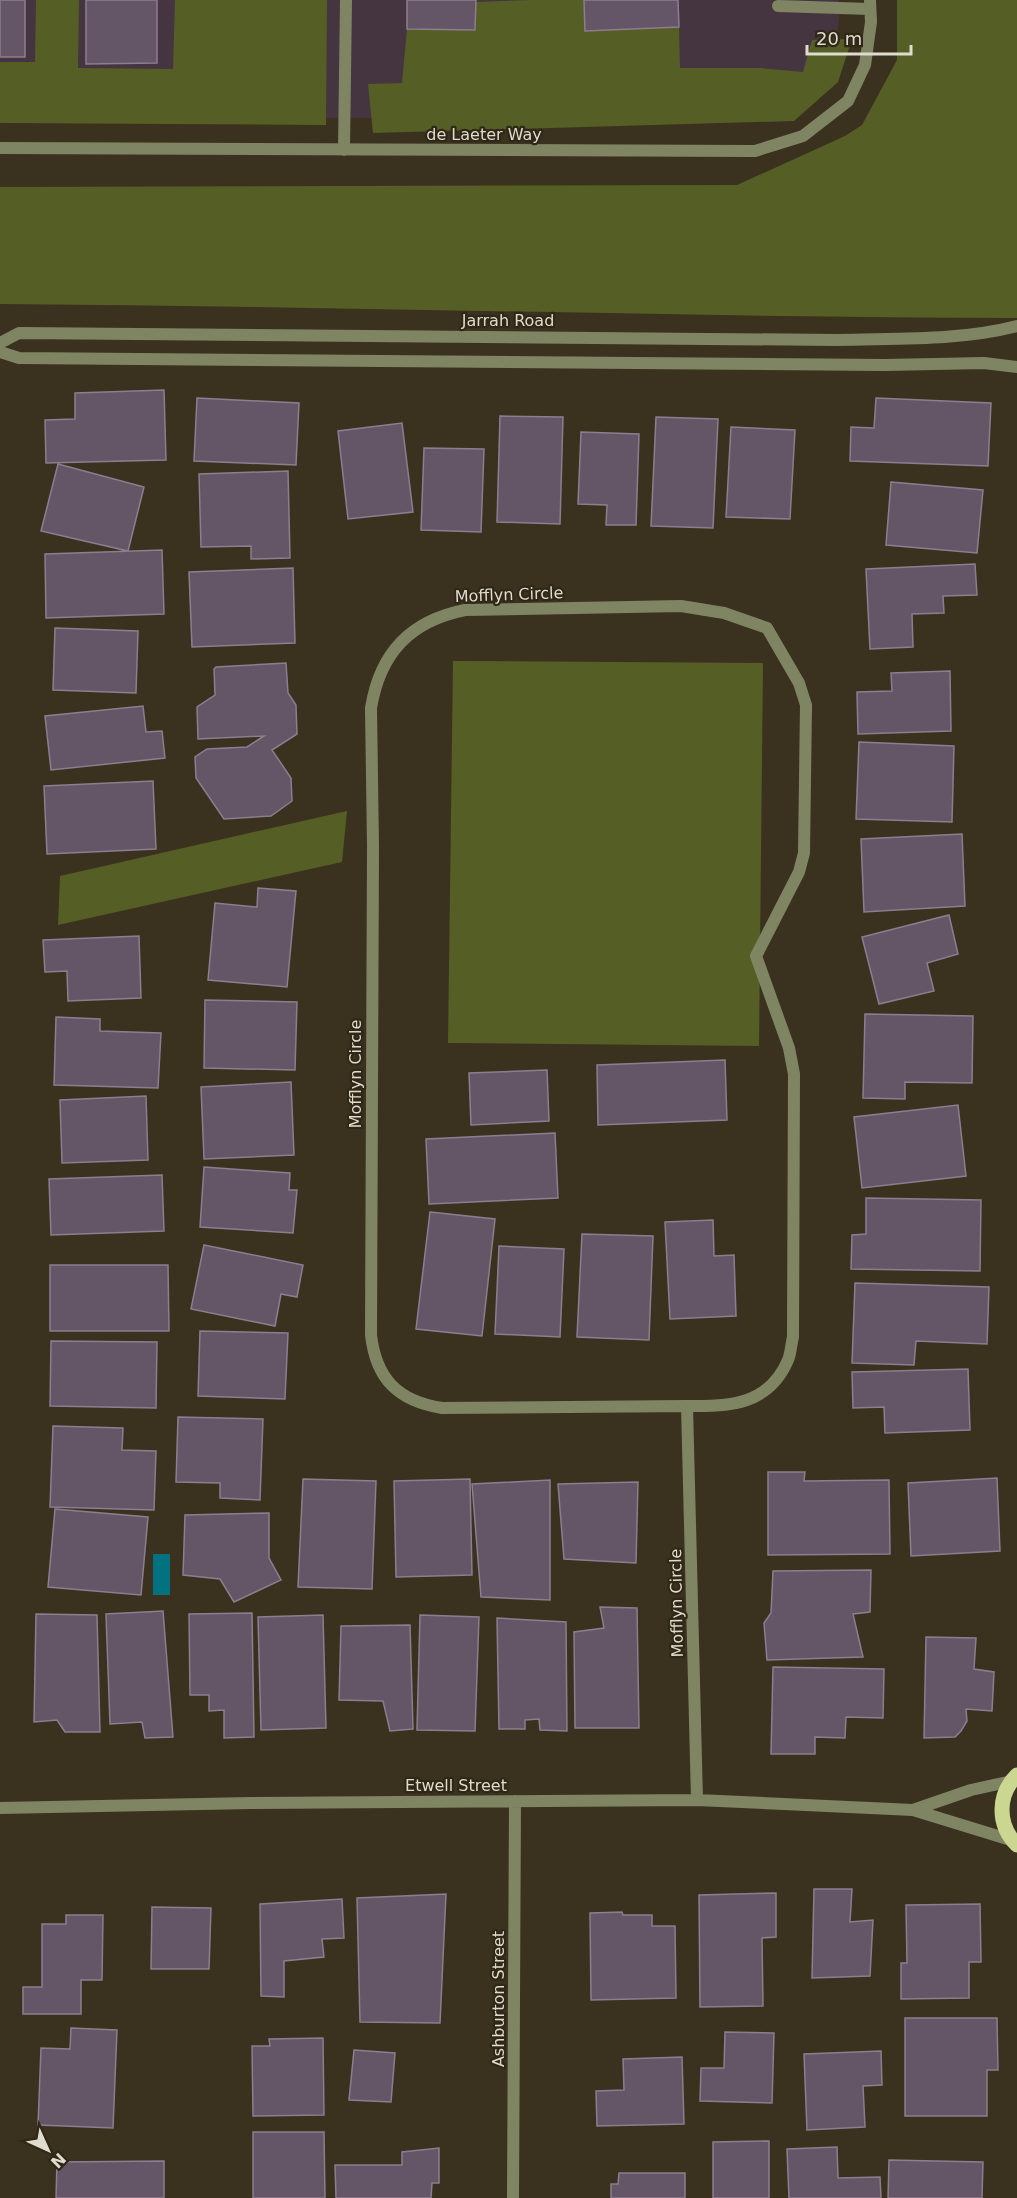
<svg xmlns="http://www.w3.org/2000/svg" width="1017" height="2198" font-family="'DejaVu Sans',sans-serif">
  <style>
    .commercial { fill: #453540 }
    .green { fill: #555e25 }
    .water { fill: #027180 }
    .building { fill: #655667; stroke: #8d7d8f; stroke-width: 1.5 }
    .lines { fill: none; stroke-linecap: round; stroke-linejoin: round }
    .service { stroke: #7f8563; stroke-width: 12 }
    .minor { stroke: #7f8563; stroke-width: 12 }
    .tertiary { stroke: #7f8563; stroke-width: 12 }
    .primary { stroke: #cbd690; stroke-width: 15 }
    .labels { text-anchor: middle; stroke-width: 4.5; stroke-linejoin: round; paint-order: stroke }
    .street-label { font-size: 16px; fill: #dfdbcf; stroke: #302816 }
  </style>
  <rect width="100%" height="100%" fill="#3a321f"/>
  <!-- commercial -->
  <path class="commercial" d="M0 0H839V20L834 56 751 119 0 117Z"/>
  <!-- green -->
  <path class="green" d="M36 0H79L78 68 173 69 175 0H327L326 125 0 123V62H35Z
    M531 0H584L586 31 679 27 680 68H760L803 72 812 40 852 39 838 82 794 121 373 133 368 84 402 83 407 29 475 30 476 2Z
    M897 0H1017V318C678 317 339 306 0 304V187L737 185 845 136 862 125 897 60Z
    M453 661 763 663 759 1046 448 1043Z
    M347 811 342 862 58 925 60 876Z"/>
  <!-- water -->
  <path class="water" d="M153 1554H170V1595H153Z"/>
  <!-- building -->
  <path class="building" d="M0 0H25V57H0Z
    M86 0H157V63L86 64Z
    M407 0H476L475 30 407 29Z
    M584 0H678L679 27 585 31Z
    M164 390 166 460 46 463 45 420 75 419V393Z
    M197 398 299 403 296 465 194 461Z
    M876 398 991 403 988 466 850 461 851 427 874 428Z
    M500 416 563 417 560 524 497 522Z
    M656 417 718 419 713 528 651 526Z
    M402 423 413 512 348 519 338 431Z
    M731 427 795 430 790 519 726 517Z
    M581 432 639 434 636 525H606L607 505 578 504Z
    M424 448 484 449 481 532 421 530Z
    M58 464 144 487 128 551 41 531Z
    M288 471 290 558 251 559V546L201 547 199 474Z
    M891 482 983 490 977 553 886 545Z
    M162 550 164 614 46 618 45 554Z
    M975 564 977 595 943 596 944 613 912 614 913 647 870 649 866 569Z
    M293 568 295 643 192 647 189 572Z
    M55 628 138 631 136 693 53 690Z
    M286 663 288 693 296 705 297 734 272 750 291 778 292 801 271 816 224 819 196 778 195 757 207 749 247 747 264 736 198 739 197 707 215 695 214 669 216 667Z
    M950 671 951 731 858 734 857 692 892 691 891 673Z
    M143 706 146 732 162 731 165 758 51 770 45 716Z
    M859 742 954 746 952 822 856 819Z
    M153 781 156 849 47 854 44 786Z
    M962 834 965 906 864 912 861 839Z
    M258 888 296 891 287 987 208 980 215 903 257 907Z
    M949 915 958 954 927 963 934 991 879 1004 862 937Z
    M139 936 141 998 68 1001 67 971 45 972 43 940Z
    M205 1000 297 1002 295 1070 204 1068Z
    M865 1014 973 1016 972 1083 905 1082V1099L863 1098Z
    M56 1017 100 1019V1031L161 1033 158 1088 54 1085Z
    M725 1060 727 1120 598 1125 597 1065Z
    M547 1070 549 1121 471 1125 469 1073Z
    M291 1082 294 1155 204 1159 201 1087Z
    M146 1096 148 1160 62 1163 60 1100Z
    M958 1105 966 1176 862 1188 854 1117Z
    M555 1133 558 1198 429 1204 426 1139Z
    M204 1167 290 1173 289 1190H297L293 1233 200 1227Z
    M162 1175 164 1231 51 1235 49 1179Z
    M866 1198 981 1200 980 1271 851 1269 852 1235 866 1234Z
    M430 1212 495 1219 482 1336 416 1329Z
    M713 1220 714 1256 734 1255 736 1316 670 1319 665 1222Z
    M582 1234 653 1236 649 1340 577 1337Z
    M204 1245 303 1265 297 1297 281 1294 275 1326 191 1309Z
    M499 1246 564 1249 560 1337 495 1334Z
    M50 1265H168L169 1331H50Z
    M855 1283 989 1287 987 1344 916 1341 914 1365 852 1363Z
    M200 1331 288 1333 285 1399 198 1396Z
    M51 1341 157 1342 156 1408 50 1406Z
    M968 1369 970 1430 885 1433 884 1407 853 1408 852 1372Z
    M178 1417 263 1419 260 1500 220 1498V1483L176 1482Z
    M53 1426 123 1428 122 1450 156 1451 154 1510 50 1507Z
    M768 1472H805L804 1481 889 1480 890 1554 768 1555Z
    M997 1478 1000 1551 911 1556 908 1483Z
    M303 1479 376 1481 372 1589 298 1587Z
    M470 1479 472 1575 396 1577 394 1481Z
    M550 1480V1600L481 1597 472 1484Z
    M638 1482 636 1563 564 1559 558 1484Z
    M55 1509 148 1517 141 1595 48 1587Z
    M269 1513V1558L281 1580 234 1602 220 1579 183 1575 185 1515Z
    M871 1570 870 1612 853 1614 863 1657 767 1660 764 1623 771 1613 773 1571Z
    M600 1607 637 1608 639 1728H575L574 1632 604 1628Z
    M163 1611 173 1737 145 1738 142 1722 110 1724 106 1614Z
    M252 1613 254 1737 224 1738V1710L209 1711V1695H190L189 1614Z
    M36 1614 97 1615 100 1732H65L57 1720 34 1722Z
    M323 1615 326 1728 261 1730 258 1617Z
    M420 1615 479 1617 475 1731 417 1730Z
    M497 1618 566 1622 567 1731 540 1730 539 1719 525 1720V1729H499Z
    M410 1625 413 1729 390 1731 383 1701 339 1700 341 1626Z
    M926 1637 976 1638 974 1669 994 1672 992 1711 966 1709 967 1721 961 1731 955 1737 924 1738Z
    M773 1667 884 1669 883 1718 846 1717 845 1738 815 1737V1754H771Z
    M814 1889H852L850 1922 873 1920 870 1976 812 1978Z
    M776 1893V1937L762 1938 763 2006 700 2007 699 1895Z
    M446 1894 440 2023 360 2022 357 1898Z
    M342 1899 344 1938 322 1939 324 1957 284 1961V1997L261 1996 260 1904Z
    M980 1904 981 1962H969V1998L901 1999V1963H907L906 1905Z
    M152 1907 211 1908 209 1969H151Z
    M622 1912 623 1915H652V1926H675L676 1998 591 2000 590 1913Z
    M66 1915H103L102 1980H81V2014H23V1987H42V1924H66Z
    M905 2018H997L998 2070H987V2116H905Z
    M71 2028 117 2030 113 2128 38 2125 41 2048 70 2049Z
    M725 2032 774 2033 772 2103 700 2101 701 2068H724Z
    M323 2038 324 2115 253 2116 252 2046H270L269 2039Z
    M354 2050 395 2053 391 2102 349 2100Z
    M881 2051 882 2085 863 2086 865 2127 807 2130 804 2054Z
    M682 2057 684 2124 597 2126 596 2091 624 2090 623 2059Z
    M253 2132H324L325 2198H253Z
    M769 2141V2198H713V2142Z
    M837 2147 838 2178 880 2177 881 2198H789L787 2149Z
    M439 2148V2183H432L431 2198H336L335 2165H402V2152Z
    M889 2160 983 2162 982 2198H888Z
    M164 2161V2198H56L57 2162Z
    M619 2173H685V2198H611V2184H618Z"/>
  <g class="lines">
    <!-- service -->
    <path class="service" d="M778 6 870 9"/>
    <!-- minor -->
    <path class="minor" d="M0 148 755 151 803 136 848 101 865 65 871 22 870 0
      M344 150 346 0
      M687 1406 442 1408C398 1401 376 1379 371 1335L373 846 371 708C380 653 410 621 465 610L681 606 724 613 767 628 799 683 806 705 804 853 799 872 756 956 789 1048 794 1074 793 1337C791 1344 791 1353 788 1360 769 1405 729 1407 687 1406L697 1800
      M0 1808 251 1803 697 1800 913 1810 1014 1841
      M913 1810 971 1790 1012 1781
      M513 2198 515 1801"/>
    <!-- tertiary -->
    <path class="tertiary" d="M0 343 19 333 836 340C895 338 959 341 1017 326
      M0 352 19 358 885 365 984 363 1017 367"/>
    <!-- primary -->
    <path class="primary" d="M1017 1775C997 1795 997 1825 1017 1845"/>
  </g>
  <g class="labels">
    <!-- street labels -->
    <g class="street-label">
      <text x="484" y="140">de Laeter Way</text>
      <text x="508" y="326">Jarrah Road</text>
      <text transform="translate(509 594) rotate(-2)" y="6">Mofflyn Circle</text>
      <text transform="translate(355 1074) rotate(-90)" y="6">Mofflyn Circle</text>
      <text transform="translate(676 1603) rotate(-91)" y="6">Mofflyn Circle</text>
      <text x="456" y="1791">Etwell Street</text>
      <text transform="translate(498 1999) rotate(-90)" y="6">Ashburton Street</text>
    </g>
  </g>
  <!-- north arrow -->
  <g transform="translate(48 2150) rotate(135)" stroke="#302816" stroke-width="4.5" paint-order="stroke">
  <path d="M0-4.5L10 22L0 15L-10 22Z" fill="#dfdbcf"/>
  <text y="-9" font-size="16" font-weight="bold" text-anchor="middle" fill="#dfdbcf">N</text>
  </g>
  <!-- scale -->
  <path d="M807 45v9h104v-9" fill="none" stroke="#dfdbcf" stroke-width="3"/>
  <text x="816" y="45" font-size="18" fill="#dfdbcf" stroke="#302816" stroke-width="4.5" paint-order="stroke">20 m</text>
</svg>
